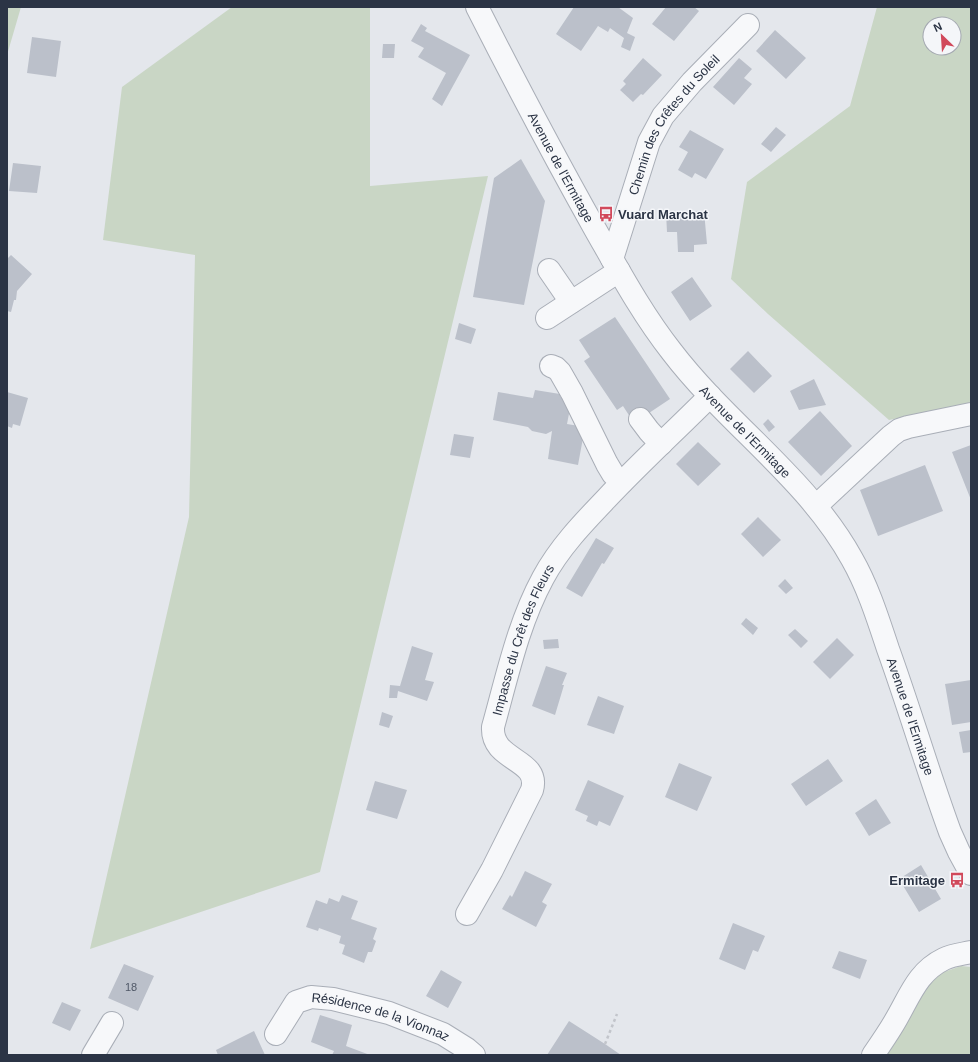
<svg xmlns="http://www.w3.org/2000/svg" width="978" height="1062" font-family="Helvetica,sans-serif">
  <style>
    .green { fill: #c9d6c5; fill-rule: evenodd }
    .building { fill: #bbc0ca }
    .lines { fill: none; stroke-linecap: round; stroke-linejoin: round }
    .minor-casing { stroke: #a9aeb7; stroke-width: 24 }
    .path { stroke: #c2c5cb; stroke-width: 2.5; stroke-dasharray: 3 3; stroke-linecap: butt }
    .minor { stroke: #f7f8fa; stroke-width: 22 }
    .labels { text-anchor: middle; stroke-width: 3; stroke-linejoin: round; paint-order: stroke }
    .number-label { font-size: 11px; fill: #4f5766 }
    .street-label { font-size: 13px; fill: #2b3445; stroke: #f4f6f9 }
    .poi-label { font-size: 13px; font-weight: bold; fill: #2b3445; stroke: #f4f6f9; text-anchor: start }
  </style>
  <rect width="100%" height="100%" fill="#e4e7ec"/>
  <!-- green -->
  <path class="green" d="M7 7H21L7 55Z
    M232 7H370V186L488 176 320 872 90 949 189 517 195 255 103 240 122 87Z
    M877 7H971V403L889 420 768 314 731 279 747 182 850 106ZM930 24H954V48H930Z
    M961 966 971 967V1055H880L927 978Z"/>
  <!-- building -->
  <path class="building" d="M574 7H618L633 18 627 33 635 37 630 51 621 47 624 38 610 28 608 32 598 26 581 51 556 34Z
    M666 7H694L699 11 674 41 652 24Z
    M421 24 427 28 425 31 470 55 442 106 432 99 446 73 418 57 424 48 411 41Z
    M775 30 806 58 786 79 756 51Z
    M32 37 61 41 56 77 27 73Z
    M383 44H395L394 58H382Z
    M643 58 662 75 643 95 641 94 633 102 620 90 626 84 623 81Z
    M739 58 752 69 744 78 752 84 734 105 713 87Z
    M776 127 786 135 771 152 761 144Z
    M690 130 724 149 706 179 695 173 692 178 678 170 688 152 679 147Z
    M521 159 545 201 524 305 473 297 494 178Z
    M13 163 41 166 37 193 9 191Z
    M704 211 707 244 694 245V252H678L677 232H667L666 213Z
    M11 255 32 274 17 291 16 300H14L11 312 7 311V259Z
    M692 277 712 306 690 321 671 292Z
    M615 317 670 399 634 423 623 406 617 410 584 361 590 357 579 340Z
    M459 323 476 329 471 344 455 339Z
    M748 351 772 376 754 393 730 369Z
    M814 379 826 405 799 410 790 391Z
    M535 390 560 394V397L572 398 567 424 585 427 578 465 548 459 552 431 546 434 532 431 528 427 493 420 498 392 533 398Z
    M7 392 28 398 20 426 13 424 12 428 7 426Z
    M820 411 852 446 821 476 788 442Z
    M768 419 775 427 769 432 763 424Z
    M454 434 474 437 470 458 450 455Z
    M698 442 721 464 698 486 676 464Z
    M971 445V500L952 452Z
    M925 465 943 511 878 536 860 490Z
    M758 517 781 540 763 557 741 534Z
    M596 538 614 548 604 564 602 563 582 597 566 588Z
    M785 579 793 588 786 594 778 586Z
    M746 618 758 628 753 635 741 624Z
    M795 629 808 641 801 648 788 635Z
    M837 638 854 655 830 679 813 662Z
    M558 639 559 648 544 649 543 640Z
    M412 646 433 653 425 680 434 682 427 701 398 691 397 698H389L390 685 400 686Z
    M546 666 567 673 562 685H564L555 715 532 706Z
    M971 680V722L952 725 945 684Z
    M598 696 624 706 614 734 587 725Z
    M382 712 393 716 389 728 379 725Z
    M971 730V752L963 753 959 732Z
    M828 759 843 781 806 806 791 784Z
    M679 763 712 777 697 811 665 797Z
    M588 780 624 796 610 826 599 821 597 826 586 821 588 816 575 810Z
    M375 781 407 790 397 819 366 810Z
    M876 799 891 823 869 836 855 813Z
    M921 865 941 899 919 912 899 879Z
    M525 871 552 884 542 902 547 905 536 927 502 909 510 895 512 897Z
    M342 895 358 901 351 919 377 928 373 939 376 941 372 952H368L364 963 342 954 345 945 339 943 341 936 319 928 318 931 306 927 316 900 327 904 329 898 339 902Z
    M733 923 765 936 758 952 753 950 745 970 719 959Z
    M839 951 867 960 860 979 832 968Z
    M124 964 154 976 138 1011 108 998Z
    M441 970 462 982 448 1008 426 996Z
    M62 1002 81 1010 70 1031 52 1023Z
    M320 1015 352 1025 346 1046 370 1055H332L334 1051 311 1042Z
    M569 1021 605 1044 621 1055H547Z
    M254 1031 265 1055H218L216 1050Z"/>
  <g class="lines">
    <!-- minor casing -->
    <g class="minor-casing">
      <g id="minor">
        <path id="s1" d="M477 7C515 82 554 156 595 229 619 271 642 314 672 352 727 424 808 479 852 559 868 587 878 619 888 649 910 710 928 772 950 832L959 852 971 874"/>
        <path id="s2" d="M612 259 649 142 663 116 692 82 748 25"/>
        <path d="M549 270 571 302"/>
        <path d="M547 318 619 271"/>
        <path d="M551 366 556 368 560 372 572 393 607 464 613 474 622 482"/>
        <path d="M640 419 649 431 661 444"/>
        <path d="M816 506 891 436 899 430 908 427 971 414"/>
        <path id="s3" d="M467 914 492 870 532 790C541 758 491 762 493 727 507 677 518 624 543 578 559 548 583 523 607 498 640 463 676 430 710 396"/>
        <path id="s4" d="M276 1034 296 1002 311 997 333 999 389 1013 443 1034 467 1049 474 1055"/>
        <path d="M93 1055 112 1023"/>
        <path d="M873 1055C882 1042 891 1029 898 1016 911 993 919 971 944 959 952 955 962 954 971 952"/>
      </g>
    </g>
    <!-- path -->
    <path class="path" d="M605 1044 617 1014"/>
    <!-- minor -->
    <use href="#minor" class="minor"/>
  </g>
  <!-- icons -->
  <defs>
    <g id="bus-bare" transform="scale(1.2)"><path d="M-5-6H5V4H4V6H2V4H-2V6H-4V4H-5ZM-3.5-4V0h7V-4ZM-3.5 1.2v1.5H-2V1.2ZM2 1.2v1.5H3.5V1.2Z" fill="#d1495b" stroke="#f4f6f9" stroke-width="2.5" paint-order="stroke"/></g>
  </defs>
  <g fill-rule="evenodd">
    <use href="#bus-bare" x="606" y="214"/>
    <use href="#bus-bare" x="957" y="880"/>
  </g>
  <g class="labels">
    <!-- number labels -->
    <g class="number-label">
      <text x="131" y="991">18</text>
    </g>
    <!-- street labels -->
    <g class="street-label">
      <text dy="5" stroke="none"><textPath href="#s2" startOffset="150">Chemin des Crêtes du Soleil</textPath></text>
      <text dy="5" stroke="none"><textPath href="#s1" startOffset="181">Avenue de l'Ermitage</textPath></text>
      <text dy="5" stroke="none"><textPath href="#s1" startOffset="505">Avenue de l'Ermitage</textPath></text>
      <text dy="5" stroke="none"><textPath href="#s3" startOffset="312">Impasse du Crêt des Fleurs</textPath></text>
      <text dy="5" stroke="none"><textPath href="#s1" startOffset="840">Avenue de l'Ermitage</textPath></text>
      <text dy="5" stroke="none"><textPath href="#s4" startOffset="126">Résidence de la Vionnaz</textPath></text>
    </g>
    <!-- poi labels -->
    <g class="poi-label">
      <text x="618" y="219">Vuard Marchat</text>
      <text x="945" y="885" text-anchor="end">Ermitage</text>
    </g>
  </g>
  <!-- border -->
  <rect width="978" height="1062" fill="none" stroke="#2b3445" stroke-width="16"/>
  <!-- north arrow -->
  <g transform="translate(942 36) rotate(335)"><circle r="19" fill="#f4f6f9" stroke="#a4a8b1"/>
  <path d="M0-3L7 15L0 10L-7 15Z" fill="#d1495b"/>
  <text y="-6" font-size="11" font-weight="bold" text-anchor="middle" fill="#2b3445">N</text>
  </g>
</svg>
